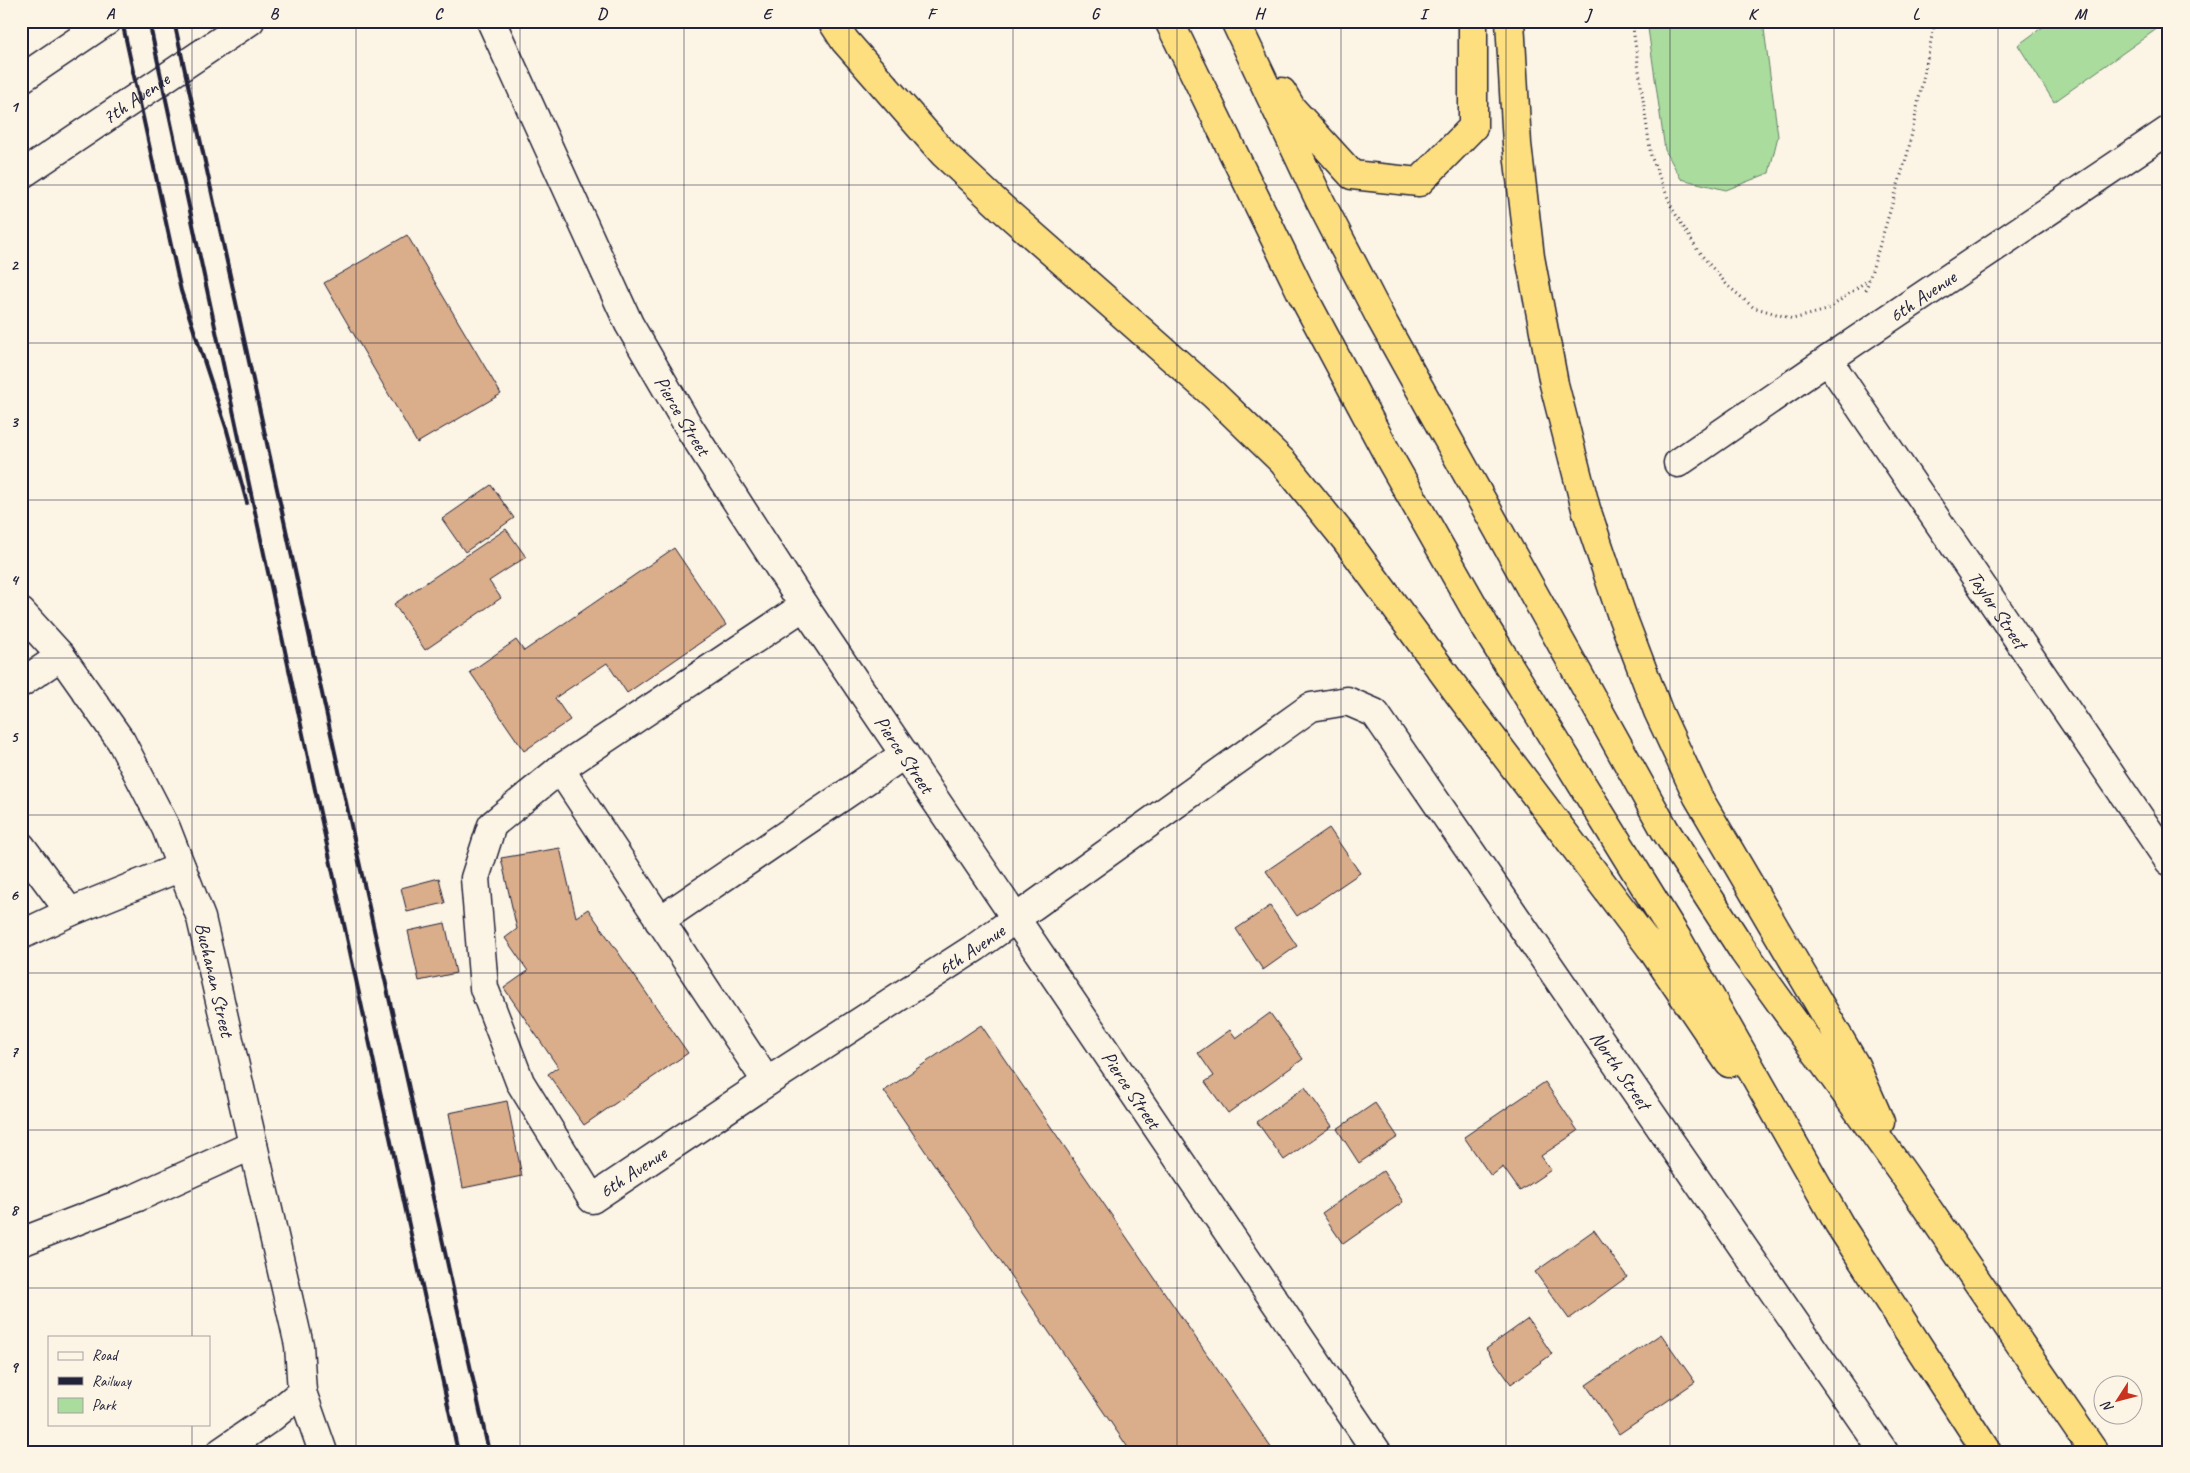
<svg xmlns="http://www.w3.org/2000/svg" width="2190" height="1473" font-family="Caveat,sans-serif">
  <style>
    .green { fill: #aadc9d; stroke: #667f6c }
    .building { fill: #daad8b; stroke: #22223b }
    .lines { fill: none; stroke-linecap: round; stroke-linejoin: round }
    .minor-casing { stroke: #22223b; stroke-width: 31 }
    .highway-casing { stroke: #22223b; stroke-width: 31 }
    .path { stroke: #22223b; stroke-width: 3; stroke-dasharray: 1 4; stroke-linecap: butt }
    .minor { stroke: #fcf5e5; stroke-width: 28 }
    .highway { stroke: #fedf80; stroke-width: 28 }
    .rail { stroke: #22223b; stroke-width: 4 }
    .grid { fill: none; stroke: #22223b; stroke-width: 1; stroke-opacity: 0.55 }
    .labels { text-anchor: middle; stroke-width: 4; stroke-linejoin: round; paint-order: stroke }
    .street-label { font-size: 20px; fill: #22223b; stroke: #fcf5e5 }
    .neatline { fill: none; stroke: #22223b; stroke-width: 2 }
    .grid-label { font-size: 16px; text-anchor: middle; font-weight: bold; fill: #22223b }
  </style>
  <rect width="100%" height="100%" fill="#fcf5e5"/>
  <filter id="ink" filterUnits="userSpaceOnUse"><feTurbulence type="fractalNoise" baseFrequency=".02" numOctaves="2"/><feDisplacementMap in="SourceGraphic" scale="10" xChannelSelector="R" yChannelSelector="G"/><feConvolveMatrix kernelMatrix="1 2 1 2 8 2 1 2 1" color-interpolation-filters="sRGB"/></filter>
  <g filter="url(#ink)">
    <!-- green -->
    <path class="green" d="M1647 21H1763L1778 136 1769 173 1726 190 1681 179 1665 150Z
      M2051 21H2168L2054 102 2018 45Z"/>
    <!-- building -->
    <path class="building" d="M407 235 501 394 417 443 324 283Z
      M491 485 514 518 465 552 442 519Z
      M506 529 526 557 489 581 501 598 425 650 394 604Z
      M674 548 726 625 627 693 607 663 555 698 570 720 524 751 470 672 516 640 524 651Z
      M1329 828 1360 873 1297 916 1266 871Z
      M560 848 576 917 588 909 688 1053 584 1125 548 1074 558 1067 504 988 528 971 505 938 517 929 501 858Z
      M439 878 445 903 407 912 401 888Z
      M1270 906 1297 946 1263 970 1236 929Z
      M445 923 456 973 419 981 408 931Z
      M1270 1013 1303 1059 1228 1113 1205 1082 1214 1076 1198 1053 1230 1030 1236 1038Z
      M981 1025 1274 1452H1131L884 1091Z
      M1545 1082 1578 1131 1541 1156 1551 1170 1520 1191 1503 1167 1491 1176 1464 1137Z
      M1305 1087 1332 1126 1284 1160 1257 1122Z
      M507 1101 522 1176 463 1188 449 1113Z
      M1375 1103 1398 1137 1359 1163 1337 1129Z
      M1383 1171 1403 1202 1343 1244 1322 1213Z
      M1594 1230 1627 1277 1569 1319 1535 1272Z
      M1528 1319 1552 1354 1511 1384 1486 1349Z
      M1661 1334 1695 1382 1619 1434 1586 1385Z"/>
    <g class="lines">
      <!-- minor casing -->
      <g class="minor-casing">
        <g id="minor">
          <path id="s1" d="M491 21 629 324 690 429 804 606 1377 1452"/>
          <path d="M21 79 107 21"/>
          <path id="s2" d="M21 175 250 21"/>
          <path id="s3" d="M1828 360 2169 861"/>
          <path id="s4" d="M1678 463 1854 342 2169 130"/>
          <path id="s5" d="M21 612 61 656 121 741 166 828 201 918 299 1345 302 1392 323 1452"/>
          <path d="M21 683 61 656"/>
          <path id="s6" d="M560 769 492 825 475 878 484 988 520 1082 592 1199 767 1082 976 947 1311 707 1347 701 1375 713 1884 1452"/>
          <path d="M21 846 70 912 181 867"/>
          <path d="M659 921 905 754"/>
          <path d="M21 935 70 912"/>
          <path d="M767 1082 560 769 804 606"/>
          <path d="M21 1242 138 1197 253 1145"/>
          <path d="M221 1452 272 1417 302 1392"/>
        </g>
      </g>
      <!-- highway casing -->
      <g class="highway-casing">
        <path id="highway" d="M832 21 845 41 944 154 1002 208 1214 395 1283 462 1346 540 1462 698 1651 948 1729 1063
          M1169 21 1302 294 1389 457 1487 630 1678 940 1839 1224 1987 1452
          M1235 21 1320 201 1380 317 1665 830 1744 952 1903 1173 2094 1452
          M1510 21 1517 144 1530 257 1554 384 1586 509 1622 616 1658 711 1698 797 1855 1065 1880 1122
          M1282 92 1292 109 1352 175 1419 182 1473 127V21"/>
      </g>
      <!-- path -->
      <path class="path" d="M1632 21 1651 156 1672 208 1698 251 1728 286 1753 307 1793 319 1827 310 1869 279
        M1866 290 1908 152 1935 21"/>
      <!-- minor -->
      <use href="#minor" class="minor"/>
      <!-- highway -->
      <use href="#highway" class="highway"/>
      <!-- rail -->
      <path class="rail" d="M122 21 181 291 226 427 247 503
        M149 21 458 1452
        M174 21 489 1452"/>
    </g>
  </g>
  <!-- grid -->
  <path class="grid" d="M192 21V1337M356 21V1452M520 21V1452M684 21V1452M849 21V1452M1013 21V1452M1177 21V1452M1341 21V1452M1506 21V1452M1670 21V1452M1834 21V1452M1998 21V1452M21 185H2169M21 343H2169M21 500H2169M21 658H2169M21 815H2169M21 973H2169M21 1130H2169M21 1288H2169M192 1424V1452"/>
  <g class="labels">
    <!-- street labels -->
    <g class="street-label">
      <text dy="7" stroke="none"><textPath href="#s2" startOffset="138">7th Avenue</textPath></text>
      <text dy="7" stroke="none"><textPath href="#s4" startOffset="296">6th Avenue</textPath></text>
      <text dy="7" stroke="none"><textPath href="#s1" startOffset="439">Pierce Street</textPath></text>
      <text dy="7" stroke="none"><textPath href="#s3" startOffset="302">Taylor Street</textPath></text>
      <text dy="7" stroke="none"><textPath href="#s1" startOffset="844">Pierce Street</textPath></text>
      <text dy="7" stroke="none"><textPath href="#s6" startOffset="946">6th Avenue</textPath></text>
      <text dy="7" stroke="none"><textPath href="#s5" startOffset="421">Buchanan Street</textPath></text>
      <text dy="7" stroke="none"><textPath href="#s6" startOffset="1864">North Street</textPath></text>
      <text dy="7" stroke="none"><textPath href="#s1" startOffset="1249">Pierce Street</textPath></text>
      <text dy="7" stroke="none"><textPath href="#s6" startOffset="541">6th Avenue</textPath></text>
    </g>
  </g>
  <!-- margin -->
  <rect width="2190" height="1473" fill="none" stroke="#fcf5e5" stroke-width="55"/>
  <!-- legend -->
  <rect x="48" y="1336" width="162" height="90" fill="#fcf5e5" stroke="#a5a1a1"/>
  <rect x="58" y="1352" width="25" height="8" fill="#fcf5e5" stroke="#a5a1a1"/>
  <text x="92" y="1360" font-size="15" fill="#22223b">Road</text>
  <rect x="58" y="1377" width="25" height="8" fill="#22223b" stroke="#a5a1a1"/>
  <text x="92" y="1386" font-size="15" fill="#22223b">Railway</text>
  <rect x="58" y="1398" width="25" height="15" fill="#aadc9d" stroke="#a5a1a1"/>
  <text x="92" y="1410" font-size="15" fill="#22223b">Park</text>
  <!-- north arrow -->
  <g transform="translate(2118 1400) rotate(234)"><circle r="24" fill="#fcf5e5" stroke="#a5a1a1"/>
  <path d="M0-4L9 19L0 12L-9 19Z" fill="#c8321e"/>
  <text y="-8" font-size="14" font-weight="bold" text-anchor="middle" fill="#22223b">N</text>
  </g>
  <rect x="28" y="28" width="2134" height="1418" class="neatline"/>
  <g class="grid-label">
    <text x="110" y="19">A</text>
    <text x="274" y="19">B</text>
    <text x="438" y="19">C</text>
    <text x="602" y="19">D</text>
    <text x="767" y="19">E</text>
    <text x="931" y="19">F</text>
    <text x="1095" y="19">G</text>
    <text x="1259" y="19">H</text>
    <text x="1423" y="19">I</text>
    <text x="1588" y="19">J</text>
    <text x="1752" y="19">K</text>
    <text x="1916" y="19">L</text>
    <text x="2080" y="19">M</text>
    <text x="14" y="112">1</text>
    <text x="14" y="270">2</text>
    <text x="14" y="427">3</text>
    <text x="14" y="585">4</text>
    <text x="14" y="742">5</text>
    <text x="14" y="900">6</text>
    <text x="14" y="1057">7</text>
    <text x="14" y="1215">8</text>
    <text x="14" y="1372">9</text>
  </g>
</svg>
